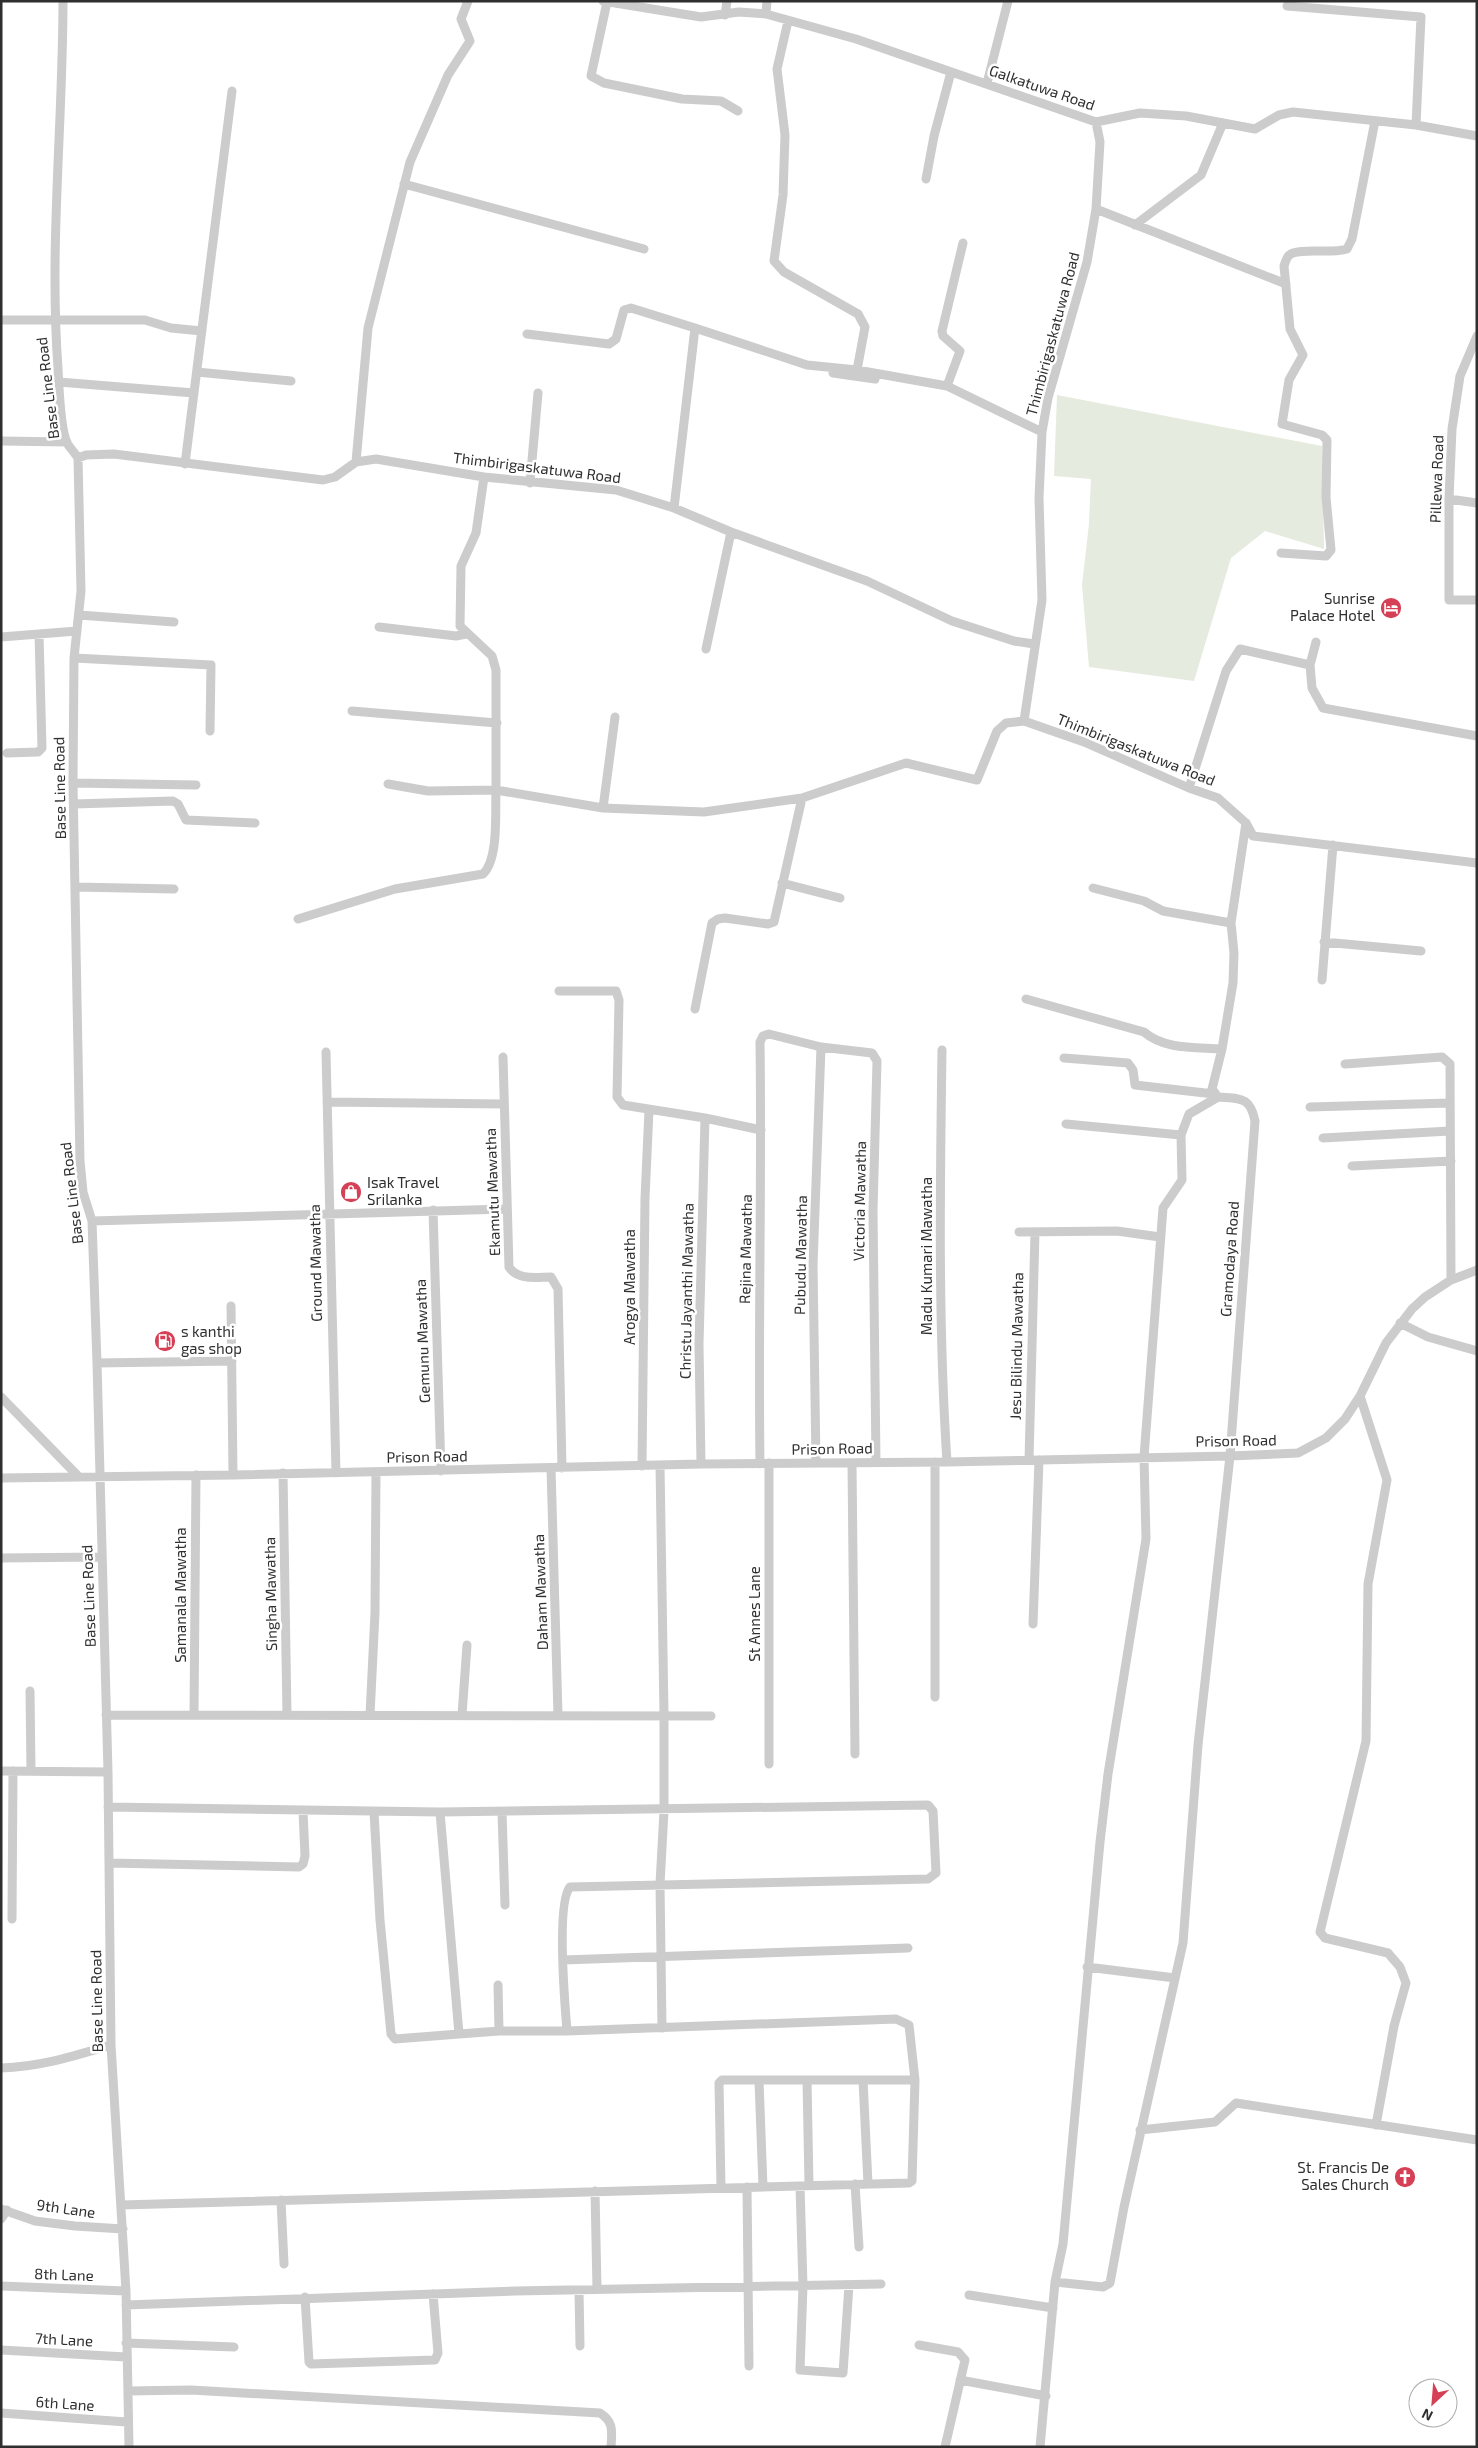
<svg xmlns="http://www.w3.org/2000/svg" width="1478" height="2448" font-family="'Exo 2',sans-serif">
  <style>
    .green { fill: #e5ebde }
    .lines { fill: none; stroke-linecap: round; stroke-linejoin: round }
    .minor { stroke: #ccc; stroke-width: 9 }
    .labels { text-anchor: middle; stroke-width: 5; stroke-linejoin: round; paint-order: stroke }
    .street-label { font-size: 15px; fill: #2f2f2f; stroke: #fff }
    .poi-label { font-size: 15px; fill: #2f2f2f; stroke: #fff; text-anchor: end }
  </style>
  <rect width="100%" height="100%" fill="#fff"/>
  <!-- green -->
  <path class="green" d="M1057 395 1322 446 1324 549 1265 531 1231 558 1194 681 1089 667 1082 585 1089 524 1091 479 1054 476Z"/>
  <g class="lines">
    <!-- minor -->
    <path class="minor" d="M63 1C63 124 49 246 58 368 59 386 60 428 67 443 70 448 75 453 78 458L81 591 74 658 73 783 80 1161 83 1192 92 1221 97 1363 108 1772 111 2045 126 2291 129 2447
      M603 1 701 17 739 12 766 14 856 39 1096 122 1140 113 1186 116 1255 129 1279 115 1293 112 1416 125 1477 136
      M607 2 591 76 604 83 682 99 721 101 738 111
      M1287 6 1421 17 1416 125
      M766 14 767 1
      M725 15 727 1
      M788 21 777 69 785 135 783 195 774 261 784 272 858 314 865 327 857 370
      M987 83 1008 1
      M1096 122 1100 142 1096 209 1087 262 1048 398 1042 432 1039 498 1042 600 1024 721 1084 742 1189 788 1218 798 1246 823 1253 836 1477 863
      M926 179 934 136 951 72
      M404 184 644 249
      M1096 209 1286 284
      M1135 225 1201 175 1223 123
      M1 320H145L171 328 202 331
      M527 334 609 344 616 339 624 310 631 308 695 328
      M1477 336 1460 376 1452 429 1449 499V600H1477
      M836 368 876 374 875 379 833 373Z
      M197 372 291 381
      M59 382 194 393
      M947 386 960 351 943 336 942 331 963 243
      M1 441 67 442
      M78 458 86 455 114 454 323 480 335 477 356 462 376 459 484 477 616 490 674 508 731 532 867 581 952 621 1014 641 1034 644
      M356 462 368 328 410 162 448 75 470 41 461 19 468 1
      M185 464 232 91
      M484 477 476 533 461 566 460 626 492 656 496 670V790L603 808 704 812 802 798 906 763 977 780 997 731 1006 723 1024 721
      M530 483 538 393
      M1449 499 1477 503
      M674 508 695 328 807 365 857 370 947 386 1042 432
      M1281 553 1326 556 1331 550 1326 497 1327 440 1322 435 1282 424 1289 380 1303 355 1290 329 1284 266C1286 260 1287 255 1293 253 1309 248 1330 254 1347 249L1352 239 1375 121
      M79 615 174 622
      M379 627 456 636 466 634
      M1 637 77 631
      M706 649 731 532
      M74 658 211 665 210 731
      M1310 665 1312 688 1323 708 1477 736
      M352 711 497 723
      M7 753 38 752 42 748 39 634
      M73 783 196 785
      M1189 788 1226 671 1240 649 1310 665 1316 642
      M74 804 173 801 178 804 186 820 255 823
      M603 808 615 717
      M782 883 840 898
      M75 887 174 889
      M1093 888 1144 901 1163 911 1231 923
      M298 919 395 889 483 874C499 859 495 812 496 790L428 791 388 784
      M1324 942 1421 951
      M1322 980 1333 845
      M559 991H616L619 1000 617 1097 623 1105 705 1118 761 1130
      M1026 999 1144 1032C1165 1050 1195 1047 1222 1049
      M695 1009 712 923 718 919 725 918 768 924 774 922 802 798
      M942 1050C940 1188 938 1324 947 1462
      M326 1052 336 1473
      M503 1057 509 1267C518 1281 537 1277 551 1277L558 1289 562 1468
      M1064 1058 1128 1063 1133 1070 1135 1085 1214 1094
      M1345 1064 1442 1057 1450 1064 1451 1280
      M327 1102 504 1104
      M1310 1107 1450 1103
      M1066 1124 1181 1135
      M1323 1138 1450 1131
      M1352 1166 1451 1161
      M433 1210 441 1471
      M92 1221 506 1209
      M1019 1232 1117 1231 1160 1237
      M231 1306 233 1475
      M1400 1323 1428 1337 1477 1351
      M97 1363 232 1361
      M1360 1396 1387 1480 1368 1584 1366 1741 1320 1932 1325 1938 1388 1953 1400 1967 1406 1983 1394 2026 1376 2125
      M1 1397 78 1476
      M1029 1460 1035 1232
      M935 1462V1697
      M769 1463V1764
      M816 1463 813 1265 821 1047
      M852 1463 855 1754
      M701 1464 699 1344 705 1118
      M760 1464C758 1323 762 1182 760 1042L763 1036 769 1034 821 1047 872 1053 877 1061 873 1211 876 1462
      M660 1465 664 1714V1811L660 1884 662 2028
      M642 1466 645 1198 649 1110
      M551 1468 558 1715
      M283 1473 287 1715
      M1 1478 233 1475 701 1464 947 1462 1230 1456 1298 1453 1326 1438 1345 1419 1360 1396 1386 1343 1412 1309 1425 1297 1451 1280 1477 1270
      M1 1558 101 1557
      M1033 1624 1039 1460
      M30 1691 31 1771
      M194 1714 196 1475
      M106 1715 711 1716
      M370 1715 375 1613 376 1472
      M462 1715 467 1645
      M1 1771 108 1772
      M108 1807 440 1812 928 1805 933 1811 936 1873 928 1879 570 1887C556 1903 565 2006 567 2031
      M374 1812 380 1920 391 2034 395 2039 459 2034 440 1812
      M502 1812 505 1905
      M109 1863 299 1867 303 1864 305 1856 303 1811
      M12 1919 13 1771
      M563 1960 908 1948
      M1087 1967 1175 1978
      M459 2034 499 2031
      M1 2068C40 2067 74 2056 111 2045
      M807 2080 809 2185
      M863 2080 868 2184
      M759 2081 763 2187
      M1140 2130 1215 2122 1236 2103 1477 2140
      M855 2184 859 2247
      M800 2186 803 2286 800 2370 843 2373 849 2285
      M721 2187 719 2083 722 2080H915
      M747 2187 749 2366
      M595 2191 597 2289
      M281 2200 284 2264
      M121 2205 909 2183 912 2181 915 2080 909 2025 896 2019 567 2031H499L498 1985
      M1 2209 35 2221 75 2226 123 2229
      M1 2219 7 2210
      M1055 2282 1103 2287 1110 2283 1124 2207 1183 1943 1198 1745 1230 1456 1255 1121C1250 1096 1240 1099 1218 1097L1212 1089 1222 1049 1233 983 1234 953 1231 923 1246 823
      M1 2286 126 2291
      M579 2290 580 2346
      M969 2295 1053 2308
      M305 2297 309 2362 311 2364 435 2360 438 2353 433 2294
      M126 2305 515 2291 881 2284
      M126 2343 234 2347
      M919 2345 958 2352 965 2360 945 2447
      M1 2350 126 2357
      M960 2380 1046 2396
      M128 2391 191 2390 600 2413C614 2422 612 2431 611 2447
      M1 2413 127 2422
      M1040 2447 1055 2282 1063 2244 1100 1842 1108 1774 1146 1539 1144 1457 1163 1208 1182 1180 1181 1135 1189 1114 1218 1097"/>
  </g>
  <!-- icons -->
  <defs>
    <g id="hotel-disc" transform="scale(1.125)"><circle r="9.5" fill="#d64056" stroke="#fff"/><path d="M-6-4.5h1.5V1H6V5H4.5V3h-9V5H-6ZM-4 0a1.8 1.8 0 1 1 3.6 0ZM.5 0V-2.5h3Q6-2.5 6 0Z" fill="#fff"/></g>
    <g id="shop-disc" transform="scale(1.125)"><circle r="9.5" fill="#d64056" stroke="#fff"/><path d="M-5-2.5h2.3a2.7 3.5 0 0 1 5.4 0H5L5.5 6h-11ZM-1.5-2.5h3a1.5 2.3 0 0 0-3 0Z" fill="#fff"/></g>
    <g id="fuel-disc" transform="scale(1.125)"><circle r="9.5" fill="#d64056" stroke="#fff"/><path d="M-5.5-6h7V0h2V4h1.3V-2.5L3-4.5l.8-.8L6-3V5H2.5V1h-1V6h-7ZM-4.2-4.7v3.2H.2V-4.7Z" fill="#fff"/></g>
    <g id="church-disc" transform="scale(1.125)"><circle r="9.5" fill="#d64056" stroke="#fff"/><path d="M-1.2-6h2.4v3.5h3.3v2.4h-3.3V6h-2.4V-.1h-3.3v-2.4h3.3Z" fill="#fff"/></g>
  </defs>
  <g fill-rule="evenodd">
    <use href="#hotel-disc" x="1391" y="608"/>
    <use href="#shop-disc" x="351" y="1192"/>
    <use href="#fuel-disc" x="165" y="1341"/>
    <use href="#church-disc" x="1405" y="2177"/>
  </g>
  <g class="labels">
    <!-- street labels -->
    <g class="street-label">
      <text transform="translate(1042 88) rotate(19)" y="5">Galkatuwa Road</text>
      <text transform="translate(1053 334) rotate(-75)" y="5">Thimbirigaskatuwa Road</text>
      <text transform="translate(48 388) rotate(-97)" y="5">Base Line Road</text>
      <text transform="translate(537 468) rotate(7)" y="5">Thimbirigaskatuwa Road</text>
      <text transform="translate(1437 479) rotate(-88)" y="5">Pillewa Road</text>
      <text transform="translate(1136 750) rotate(22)" y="5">Thimbirigaskatuwa Road</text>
      <text transform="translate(60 788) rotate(-91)" y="5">Base Line Road</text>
      <text transform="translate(493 1192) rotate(-92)" y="5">Ekamutu Mawatha</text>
      <text transform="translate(72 1193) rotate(-97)" y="5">Base Line Road</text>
      <text transform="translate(860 1201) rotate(-89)" y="5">Victoria Mawatha</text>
      <text transform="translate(746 1249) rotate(-89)" y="5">Rejina Mawatha</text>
      <text transform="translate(801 1255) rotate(-89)" y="5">Pubudu Mawatha</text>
      <text transform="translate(927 1256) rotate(-90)" y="5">Madu Kumari Mawatha</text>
      <text transform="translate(1230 1259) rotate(-86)" y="5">Gramodaya Road</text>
      <text transform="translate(316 1263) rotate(-91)" y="5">Ground Mawatha</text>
      <text transform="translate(630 1287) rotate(-90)" y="5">Arogya Mawatha</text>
      <text transform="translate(687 1291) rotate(-89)" y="5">Christu Jayanthi Mawatha</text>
      <text transform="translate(423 1341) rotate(-92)" y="5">Gemunu Mawatha</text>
      <text transform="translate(1017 1346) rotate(-89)" y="5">Jesu Bilindu Mawatha</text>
      <text transform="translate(1236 1441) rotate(-1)" y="5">Prison Road</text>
      <text transform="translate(832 1449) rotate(-1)" y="5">Prison Road</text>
      <text transform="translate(427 1457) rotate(-1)" y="5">Prison Road</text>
      <text transform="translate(541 1592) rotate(-92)" y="5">Daham Mawatha</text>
      <text transform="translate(271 1594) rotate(-91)" y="5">Singha Mawatha</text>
      <text transform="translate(181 1595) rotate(-90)" y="5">Samanala Mawatha</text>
      <text transform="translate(89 1596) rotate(-92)" y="5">Base Line Road</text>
      <text transform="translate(755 1614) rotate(-90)" y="5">St Annes Lane</text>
      <text transform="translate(97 2001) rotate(-91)" y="5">Base Line Road</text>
      <text transform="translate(66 2209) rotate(8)" y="5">9th Lane</text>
      <text transform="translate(64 2275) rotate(2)" y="5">8th Lane</text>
      <text transform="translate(64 2340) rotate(3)" y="5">7th Lane</text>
      <text transform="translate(65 2404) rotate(4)" y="5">6th Lane</text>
    </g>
    <!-- poi labels -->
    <g class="poi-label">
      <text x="1375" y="604">Sunrise<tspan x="1375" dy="17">Palace Hotel</tspan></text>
      <text x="367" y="1188" text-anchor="start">Isak Travel<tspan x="367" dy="17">Srilanka</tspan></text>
      <text x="181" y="1337" text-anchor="start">s kanthi<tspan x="181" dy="17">gas shop</tspan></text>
      <text x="1389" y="2173">St. Francis De<tspan x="1389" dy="17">Sales Church</tspan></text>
    </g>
  </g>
  <!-- border -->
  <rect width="1478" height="2448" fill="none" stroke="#2f2f2f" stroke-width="5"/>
  <!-- north arrow -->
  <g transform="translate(1433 2403) rotate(206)"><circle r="24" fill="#ffffff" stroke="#acacac"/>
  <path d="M0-4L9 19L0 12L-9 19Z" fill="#d64056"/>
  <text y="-8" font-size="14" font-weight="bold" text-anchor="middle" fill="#2f2f2f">N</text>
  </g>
</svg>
